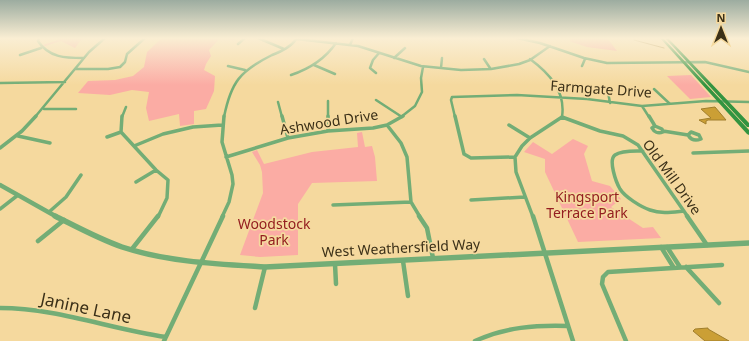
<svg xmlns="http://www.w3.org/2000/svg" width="749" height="341" font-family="'Noto Sans',sans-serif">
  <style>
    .green { fill: #fbaca4 }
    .water { fill: #cb9f35; stroke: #a07e2c }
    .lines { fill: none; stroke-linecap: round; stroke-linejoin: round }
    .stream { stroke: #a07e2c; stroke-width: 1 }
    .minor-far2 { stroke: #73ad76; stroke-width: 2.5 }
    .minor-far1 { stroke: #73ad76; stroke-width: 3.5 }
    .minor { stroke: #73ad76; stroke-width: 4.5 }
    .tertiary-far1 { stroke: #73ad76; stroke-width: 4.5 }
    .tertiary { stroke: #73ad76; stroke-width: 5.5 }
    .secondary { fill: #339440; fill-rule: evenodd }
    .labels { text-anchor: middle; stroke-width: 3.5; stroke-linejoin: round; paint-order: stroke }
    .street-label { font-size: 14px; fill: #3b3018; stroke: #f5d99e }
    .park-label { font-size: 14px; fill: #941e20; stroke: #f5d99e }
    .near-street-label { font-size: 17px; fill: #3b3018; stroke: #f5d99e }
  </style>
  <rect width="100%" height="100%" fill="#f5d99e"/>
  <!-- green -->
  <path class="green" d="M59 38H85L80 41 75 48 61 41 45 46 43 45 58 40Z
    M162 38H237L234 40 219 39 209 50 211 56 206 64 204 70 215 76 214 91 206 109 194 111V124L180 126 179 114 149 121 146 108 149 92 132 90 110 95 78 93 88 81 115 80 133 76 144 67 147 52Z
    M573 38H607L617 51 587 47 569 41Z
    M691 75 711 97 690 99 667 76Z
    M362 132 365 147 372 146 375 157 377 181 312 183 298 204V255L260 257 240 255 263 193 262 172 260 165 252 152 257 150 264 164 312 152 358 147 357 133Z
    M573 139 588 146 584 154 592 181 610 186 621 199 611 207 643 228 653 227 661 238 578 242 545 172V159L524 152 533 142 552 154Z"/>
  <!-- water -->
  <path class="water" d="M715 107 726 120H708L706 121V124L699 120 711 118 701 109Z
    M708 328V329L729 341H705L693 331 695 329Z"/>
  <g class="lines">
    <!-- stream -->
    <path class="stream" d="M65 38H67
      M634 40 664 48"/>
    <!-- minor-far2 -->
    <path class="minor-far2" d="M39 38 38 41C49 58 66 58 84 58
      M258 38 284 49
      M517 38 540 43 584 58 607 63 705 62 749 72
      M297 39 358 46 421 66 461 70 491 69 519 64 530 60 550 46
      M238 44 245 38
      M350 45 353 38
      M20 55 41 48
      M394 58 405 48
      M484 59 490 68
      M530 59C549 73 566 91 562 117
      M314 65 335 74
      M228 66 245 70
      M582 66 585 59
      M441 68 442 58
      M76 69H108L120 67 125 62 127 54 145 38
      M376 73 370 68 373 60 379 53
      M291 75C309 69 325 59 336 43
      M0 83 65 82
      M654 89 670 104
      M608 92 610 103
      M376 100 402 117
      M328 101V117
      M278 102 282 117
      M642 106 649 117
      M44 109H76
      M35 117 89 52 105 38
      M122 117 126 107
      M224 117C231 82 240 71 272 55 282 51 291 47 297 38
      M401 117 415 106 422 92 421 78 423 67
      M455 117 451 100 452 97 517 95 587 99 642 106 706 101 749 102"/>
    <!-- minor-far1 -->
    <path class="minor-far1" d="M122 116 121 132 156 170 168 180 167 198 158 217
      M282 116 288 138
      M328 116V131
      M455 116 464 154 471 158 515 157
      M649 116 655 126
      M562 117 600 131 623 136 638 145 688 217
      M387 125 401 143 407 157 411 202 420 217
      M509 125 530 138
      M655 126 662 129 663 132C658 134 654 132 652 128Z
      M663 131 688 135
      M691 132 699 135 701 139C696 141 691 140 688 135Z
      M18 136 50 143
      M107 137 121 132
      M134 146 163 134 193 127 222 125
      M0 148 22 131 36 116
      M643 151C635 151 622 150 615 155 608 160 616 182 620 189 625 197 641 207 650 210 661 214 673 212 684 211
      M693 153 749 151
      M226 157 288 138 328 131 373 128 387 125 403 116
      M136 182 156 170
      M471 200 525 197
      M333 205 411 202
      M0 209 18 195
      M49 212 66 197 81 175
      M222 217 229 202 233 184 232 175 222 142 224 116
      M533 217 516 172 515 157 522 146 530 138 562 117"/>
    <!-- minor -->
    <path class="minor" d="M419 216 427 228 433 258
      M533 216 573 341
      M687 216 707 245
      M38 241 64 220
      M661 247 674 268
      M667 247 680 267
      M132 249 158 216
      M403 261 408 296
      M335 264 336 284
      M686 267 719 303
      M0 308C57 308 110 329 166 337
      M255 308 265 267
      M164 341 223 216
      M475 341C505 327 536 325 568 326
      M626 341 602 284 603 277 608 272 722 265"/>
    <!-- tertiary-far1 -->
    <path class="tertiary-far1" d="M0 185 57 217"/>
    <!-- tertiary -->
    <path class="tertiary" d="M55 216C77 227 99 239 122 247 168 262 217 264 265 267L749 243"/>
    <!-- secondary -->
    <path class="secondary" d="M660 38H663L749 130V135L747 134Z
      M665 38H668L749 123V127H747Z"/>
  </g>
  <!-- sky -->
  <linearGradient id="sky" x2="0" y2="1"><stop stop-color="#9caca0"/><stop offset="0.45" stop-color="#faeed3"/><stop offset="1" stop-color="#faeed3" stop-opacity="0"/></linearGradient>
  <rect width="749" height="85" fill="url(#sky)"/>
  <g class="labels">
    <!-- street labels -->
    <g class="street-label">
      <text transform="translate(601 89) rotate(4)" y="5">Farmgate Drive</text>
      <text transform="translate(329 122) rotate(-9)" y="5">Ashwood Drive</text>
      <text transform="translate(672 177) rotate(54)" y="5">Old Mill Drive</text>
      <text transform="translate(401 248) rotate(-3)" y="5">West Weathersfield Way</text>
    </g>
    <!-- park labels -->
    <g class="park-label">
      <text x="587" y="202">Kingsport<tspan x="587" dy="16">Terrace Park</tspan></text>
      <text x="274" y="229">Woodstock<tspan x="274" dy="16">Park</tspan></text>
    </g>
    <!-- near-street labels -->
    <g class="near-street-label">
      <text transform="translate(86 308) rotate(12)" y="6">Janine Lane</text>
    </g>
  </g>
  <!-- north arrow -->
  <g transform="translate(721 28)" stroke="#f5d99e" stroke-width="3" paint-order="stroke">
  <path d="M0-3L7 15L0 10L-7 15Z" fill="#3b3018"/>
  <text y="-6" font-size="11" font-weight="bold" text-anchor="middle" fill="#3b3018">N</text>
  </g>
</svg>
